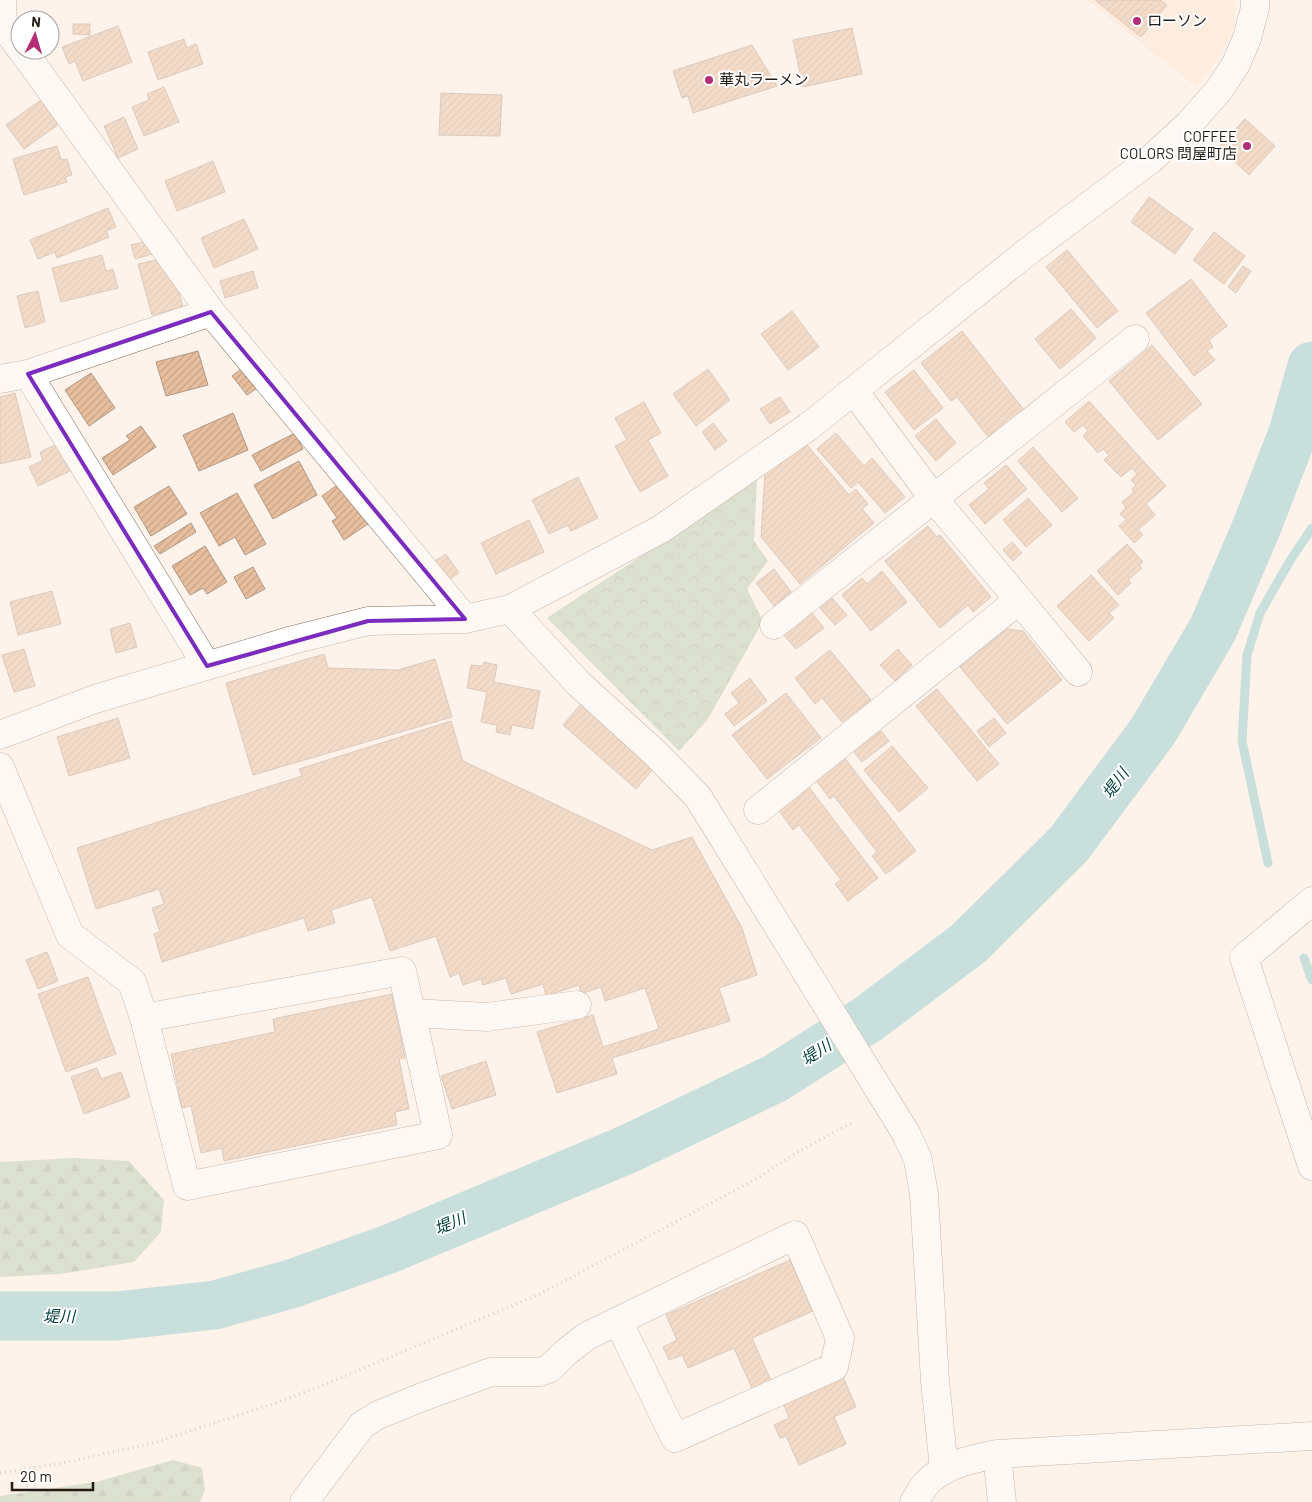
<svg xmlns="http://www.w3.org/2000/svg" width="1312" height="1502" font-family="Barlow,'Noto Sans JP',sans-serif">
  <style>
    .built { fill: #fee5d1 }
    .forest { fill: url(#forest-firs) }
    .park { fill: url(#park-crowns) }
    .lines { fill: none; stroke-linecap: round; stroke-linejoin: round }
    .stream { stroke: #88c7c7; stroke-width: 9 }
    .river { stroke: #88c7c7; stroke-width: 49 }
    .building { fill: url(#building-hatch); stroke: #b09987 }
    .minor-casing { stroke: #846f5d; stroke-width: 29 }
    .path { stroke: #b0a79f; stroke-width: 3; stroke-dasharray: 1 4; stroke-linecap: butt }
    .minor { stroke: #fff; stroke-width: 28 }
    .marked { fill: none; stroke: #7b2cbf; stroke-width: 4; stroke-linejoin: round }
    .poi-dot { fill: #b32e74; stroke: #fff; stroke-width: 2 }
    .labels { text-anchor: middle; stroke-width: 4; stroke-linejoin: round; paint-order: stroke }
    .poi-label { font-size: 15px; fill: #231a13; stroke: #fff; text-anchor: start }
    .water-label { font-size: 16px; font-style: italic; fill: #064343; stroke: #fff }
  </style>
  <defs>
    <pattern id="forest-firs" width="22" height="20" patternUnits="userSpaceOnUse" patternTransform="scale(1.25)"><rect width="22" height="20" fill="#b4caab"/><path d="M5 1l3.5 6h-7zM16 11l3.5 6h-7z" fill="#9aad92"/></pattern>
    <pattern id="park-crowns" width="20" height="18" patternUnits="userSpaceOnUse" patternTransform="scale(1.25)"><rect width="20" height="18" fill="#b4caab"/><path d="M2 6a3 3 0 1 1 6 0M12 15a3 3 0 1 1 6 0" fill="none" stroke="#9aad92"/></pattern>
    <pattern id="building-hatch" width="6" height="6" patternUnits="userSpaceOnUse" patternTransform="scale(1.25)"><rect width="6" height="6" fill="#e7be9e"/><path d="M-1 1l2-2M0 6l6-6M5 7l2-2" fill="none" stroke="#c6a387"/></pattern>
  </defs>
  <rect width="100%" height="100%" fill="#fdf3eb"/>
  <!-- built -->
  <path class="built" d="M1087 0H1234L1235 11 1234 28 1222 52 1197 87Z"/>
  <!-- forest -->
  <path class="forest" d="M75 1158 129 1161 164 1200 161 1232 134 1262 60 1274 0 1277V1162Z
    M173 1460 202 1468 205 1490 200 1502H0V1496L96 1482Z"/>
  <!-- park -->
  <path class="park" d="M757 480 754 541 768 561 747 589 763 621 708 719 679 751 547 618Z"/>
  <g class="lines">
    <!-- stream -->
    <path class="stream" d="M1268 863 1242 741 1247 655 1260 613 1291 559 1312 528
      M1304 958 1312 980"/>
    <!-- river -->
    <path class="river" d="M0 1316H116L215 1305 291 1284 389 1249 628 1149 776 1078 868 1019 969 943 1069 844 1153 731 1213 629 1257 526 1293 433 1312 366"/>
  </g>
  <!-- building -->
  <path class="building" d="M1095 0H1160L1167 5 1141 37Z
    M73 24H90V35L73 34Z
    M118 26 132 62 83 81 75 61 69 64 62 47Z
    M852 28 862 74 803 87 793 40Z
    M184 39 187 48 196 44 203 64 158 80 148 52Z
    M752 45 777 86 693 113 688 96 682 98 673 71Z
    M164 87 179 122 144 136 132 107 149 100 147 94Z
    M441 93 502 95 500 136 439 135Z
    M41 100 59 124 24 149 6 125Z
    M124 117 138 149 118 158 104 126Z
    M1245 119 1275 146 1249 175 1219 147Z
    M57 146 61 160 67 159 72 175 65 177 67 182 24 195 13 159Z
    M213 161 225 192 177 211 165 181Z
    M1149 197 1193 229 1175 254 1131 222Z
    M108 208 116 227 106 231 109 237 57 258 55 252 38 259 30 240Z
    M244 219 258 249 214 268 201 238Z
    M1214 232 1245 256 1224 284 1193 260Z
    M148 241 152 254 135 259 131 245Z
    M1067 250 1118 311 1097 328 1046 267Z
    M102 255 106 271 113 269 118 288 61 302 52 268Z
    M165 258 173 271 183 307 152 315 138 264Z
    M1243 266 1251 271 1236 293 1228 287Z
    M253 271 258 288 225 298 220 281Z
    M1191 279 1227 326 1209 340 1213 347 1207 351 1215 360 1194 376 1146 313Z
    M38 291 45 322 25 328 17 296Z
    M1071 309 1096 338 1060 369 1035 339Z
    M792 311 819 347 788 370 761 334Z
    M962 331 1024 410 989 438 957 397 951 401 921 363Z
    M1152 345 1202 404 1158 440 1109 381Z
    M198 351 208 385 166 396 156 362Z
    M245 366 260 386 247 395 232 376Z
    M708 369 730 400 696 426 673 394Z
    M914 370 943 408 914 430 885 392Z
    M91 373 115 408 89 426 65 390Z
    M15 393 31 457 0 464V397Z
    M780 397 790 412 770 424 760 409Z
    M1089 401 1166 486 1146 504 1155 515 1138 530 1143 535 1134 543 1119 526 1126 520 1120 514 1126 508 1122 502 1134 492 1132 489 1136 485 1131 480 1137 474 1132 468 1121 477 1104 460 1109 455 1103 449 1098 453 1083 436 1088 431 1083 425 1074 432 1065 422Z
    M644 402 661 433 648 440 668 476 640 492 615 446 627 440 615 418Z
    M233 413 248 450 199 471 183 435Z
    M936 419 956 443 936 461 915 436Z
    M713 423 727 441 715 450 702 432Z
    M141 426 156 447 113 475 102 458 130 440 126 436Z
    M295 433 303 449 261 471 252 455Z
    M836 433 864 466 872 458 905 497 885 513 858 482 851 488 817 449Z
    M803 440 849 495 856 489 868 504 862 509 874 523 800 584 761 537 765 472Z
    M57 444 70 471 38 486 29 467 43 460 40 452Z
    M1033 447 1078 498 1062 512 1018 461Z
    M299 461 317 495 273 519 254 485Z
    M1006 465 1027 489 985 524 969 505 989 489 984 483Z
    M578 477 598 518 571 531 568 525 549 534 532 500Z
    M340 483 368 524 344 540 332 521 337 518 322 496Z
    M169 486 187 514 151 536 134 507Z
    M237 493 266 544 245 555 235 537 219 546 200 513Z
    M1028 498 1052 525 1026 547 1003 520Z
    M529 520 544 552 496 574 481 543Z
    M191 523 196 532 160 554 154 546Z
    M928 526 937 537 940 535 991 597 973 612 968 605 940 628 885 561Z
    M1012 542 1022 553 1013 561 1003 550Z
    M1127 544 1143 562 1139 565 1142 568 1128 580 1131 583 1118 595 1097 571Z
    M205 546 227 582 207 594 203 588 190 595 172 566Z
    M446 554 459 573 446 582 433 562Z
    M253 567 265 589 246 599 234 577Z
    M774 569 791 592 774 606 756 583Z
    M882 571 907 602 871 631 842 595 862 578 867 584Z
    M1091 575 1119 605 1109 613 1114 618 1089 641 1057 606Z
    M52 591 61 624 18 635 10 602Z
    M832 598 847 615 835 625 820 608Z
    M811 612 824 628 796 649 783 634Z
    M130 623 137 647 116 653 110 629Z
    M1007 629 1023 631 1062 680 1007 724 960 667Z
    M24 649 35 686 14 692 2 655Z
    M898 649 912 665 895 681 880 665Z
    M830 650 871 700 842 722 822 698 815 704 795 678Z
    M324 654 328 668 398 670 435 659 452 717 253 775 226 683Z
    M484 662 497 665 494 682 540 691 533 729 512 725 510 735 496 732 497 725 481 722 487 692 467 688 471 665 483 666Z
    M750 678 767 701 734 726 725 714 739 703 731 693Z
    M937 689 999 764 977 781 916 706Z
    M786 693 821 738 767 779 732 735Z
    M581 704 654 768 636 789 563 725Z
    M118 718 130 758 69 776 57 737Z
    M994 718 1006 733 989 747 977 731Z
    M451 721 463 761 652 850 692 837 742 928 757 975 719 988 730 1021 612 1058 617 1074 557 1093 537 1032 593 1015 603 1047 659 1029 645 988 605 1001 601 987 581 994 579 985 546 996 543 984 511 994 506 978 483 985 481 979 463 985 459 973 450 977 436 936 390 951 372 897 331 910 335 923 308 931 304 918 162 962 154 934 160 932 152 908 164 904 159 889 96 909 77 848 302 776 299 769Z
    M881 731 889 741 862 762 854 752Z
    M892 746 928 788 899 812 864 770Z
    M844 757 916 851 886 874 872 856 877 852 834 796 830 799 815 779Z
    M808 786 878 878 848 901 835 884 841 880 799 825 793 830 778 809Z
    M47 952 58 981 38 989 26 960Z
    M88 977 116 1054 66 1072 38 994Z
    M392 994 405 1058 399 1059 409 1109 395 1112 397 1125 224 1161 222 1148 201 1153 191 1106 182 1108 171 1054 275 1032 273 1019Z
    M486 1061 496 1095 452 1109 441 1076Z
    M97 1068 101 1079 121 1072 130 1097 84 1114 71 1077Z
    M790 1260 813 1311 752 1338 773 1385 754 1393 734 1348 688 1368 682 1355 669 1360 663 1347 677 1340 666 1315Z
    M842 1374 856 1407 834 1417 846 1444 799 1465 786 1436 780 1438 774 1425 789 1418 782 1401Z"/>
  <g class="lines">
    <!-- minor casing -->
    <g class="minor-casing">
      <path id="minor" d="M2 0 3 24 20 48
        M22 50 211 312 465 619
        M28 374 207 666
        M0 379 28 374 211 312
        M854 391 934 499 1019 600 1078 672
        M510 609 578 683 655 753 698 797 907 1135 918 1160 924 1194 935 1381 944 1469
        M774 625 1135 339
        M0 735 95 699 293 640 368 621 465 619 510 609 661 529 808 427 1026 253 1150 160 1189 124 1219 90 1236 64 1247 38 1255 8V0
        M0 767 70 935 132 982 144 1018
        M758 810 1019 600
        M1312 901 1244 958 1312 1166
        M402 971 438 1135 187 1186 144 1018Z
        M412 1013 487 1017 577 1005
        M795 1235 840 1338 834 1367 675 1438 618 1321Z
        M997 1454 1312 1436
        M304 1502 362 1425 378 1415 425 1396 491 1372H540L550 1368 565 1353 587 1336 618 1321
        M914 1502C918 1497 921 1490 925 1485 944 1464 972 1459 997 1454L1002 1502"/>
    </g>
    <!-- path -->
    <path class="path" d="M0 1473 63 1463 153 1443 270 1405 326 1384 540 1294 758 1178 796 1153 851 1123"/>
    <!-- minor -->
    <use href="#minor" class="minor"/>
  </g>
  <!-- marked area -->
  <path d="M0 0H1312V1502H0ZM211 312 465 619 368 621 207 666 28 374Z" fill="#fdf3eb" fill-opacity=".55" fill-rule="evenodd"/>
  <path class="marked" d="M211 312 465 619 368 621 207 666 28 374Z"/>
  <!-- markers -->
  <g class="poi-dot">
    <circle cx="1137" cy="21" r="5"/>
    <circle cx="709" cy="80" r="5"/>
    <circle cx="1247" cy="146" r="5"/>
  </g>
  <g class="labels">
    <!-- poi labels -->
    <g class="poi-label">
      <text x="1147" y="26">ローソン</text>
      <text x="719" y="85">華丸ラーメン</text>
      <text x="1237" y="142" text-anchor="end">COFFEE<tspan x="1237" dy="17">COLORS 問屋町店</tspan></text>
    </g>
    <!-- water labels -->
    <g class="water-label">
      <text transform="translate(1115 783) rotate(-53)" y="6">堤川</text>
      <text transform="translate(816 1052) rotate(-33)" y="6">堤川</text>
      <text transform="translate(450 1223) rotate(-23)" y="6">堤川</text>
      <text x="59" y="1322">堤川</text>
    </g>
  </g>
  <!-- north arrow -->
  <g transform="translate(35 35) rotate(5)"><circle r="24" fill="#ffffff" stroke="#a7a3a1"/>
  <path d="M0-4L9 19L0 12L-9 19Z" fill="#b32e74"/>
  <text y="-8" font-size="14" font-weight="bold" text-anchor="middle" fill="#231a13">N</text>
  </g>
  <!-- scale -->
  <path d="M12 1482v8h81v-8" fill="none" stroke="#231a13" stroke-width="2.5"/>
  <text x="20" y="1482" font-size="15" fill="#231a13" stroke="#ffffff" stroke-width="4" paint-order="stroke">20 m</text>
</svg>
